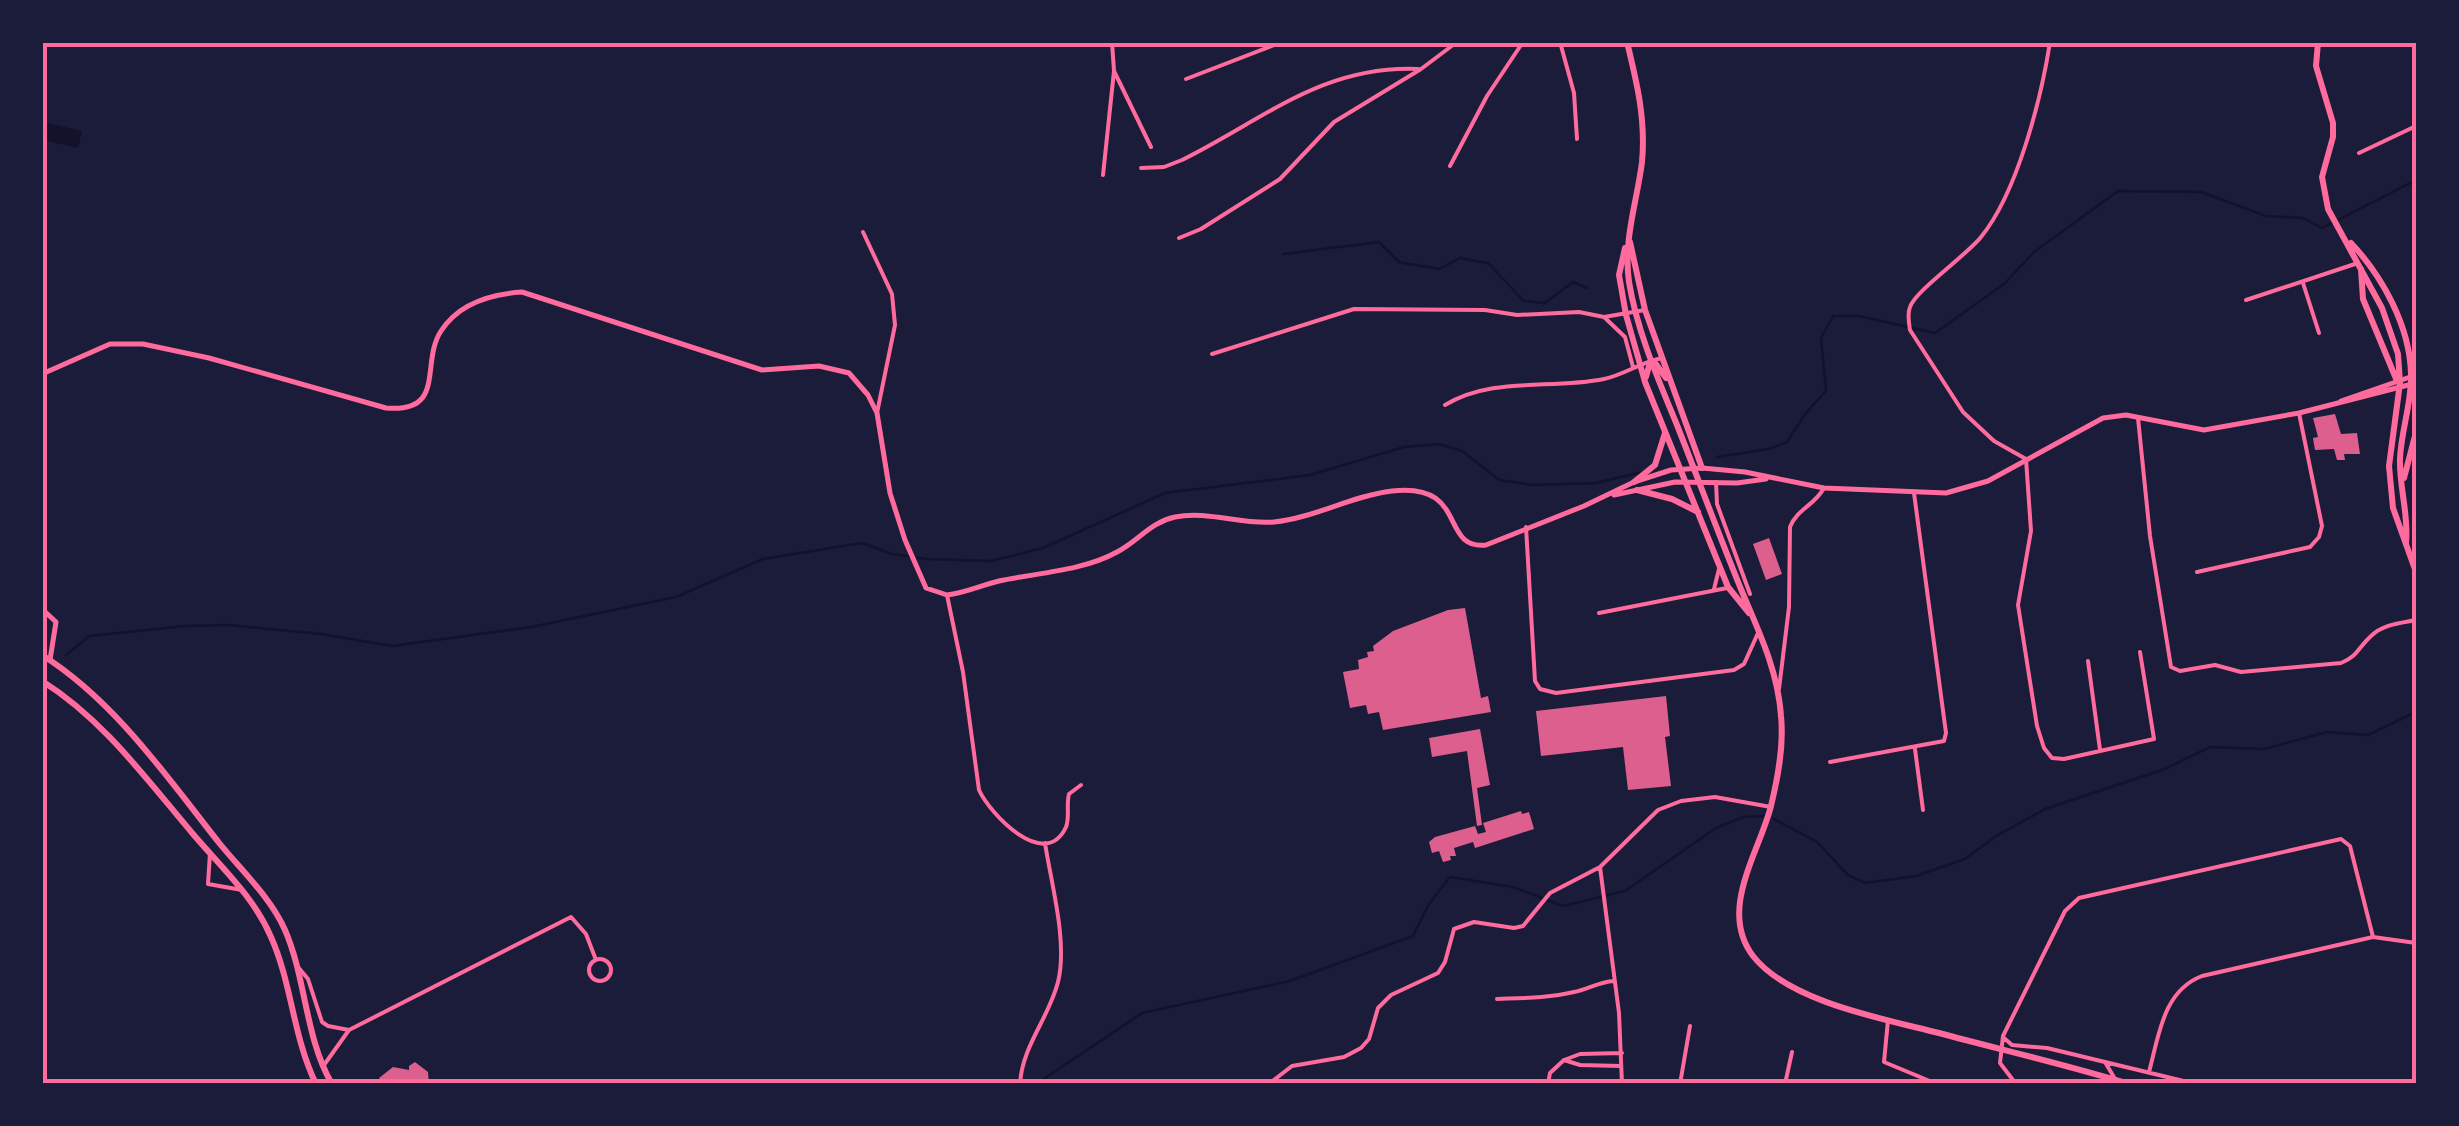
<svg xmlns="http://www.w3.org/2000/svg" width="2459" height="1126" font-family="'Fira Sans',sans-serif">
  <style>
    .water { fill: #12122b }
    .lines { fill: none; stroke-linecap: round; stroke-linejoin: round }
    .stream { stroke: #12122b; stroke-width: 2.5 }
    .building { fill: #dd5f8e }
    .minor { stroke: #ff6b9d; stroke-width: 4 }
    .tertiary { stroke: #ff6b9d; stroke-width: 5 }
    .secondary { stroke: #ff6b9d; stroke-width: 6 }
    .primary { stroke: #ff6b9d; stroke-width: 6 }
    .neatline { fill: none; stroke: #ff6b9d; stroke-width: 4 }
  </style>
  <rect width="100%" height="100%" fill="#1b1b3a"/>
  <!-- water -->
  <path class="water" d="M43 122 82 131 78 148 43 140Z"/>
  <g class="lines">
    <!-- stream -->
    <path class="stream" d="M1283 254 1379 242 1399 262 1409 264 1439 269 1460 258 1488 263 1524 301 1545 303 1573 282 1587 288
      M1717 457 1769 449 1787 442 1805 414 1826 391 1821 338 1833 316H1859L1935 333 2004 284 2034 252 2118 191 2201 192 2266 216 2303 218 2322 228 2416 180
      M66 655 89 636 185 626 228 625 321 634 392 646 531 627 676 597 763 559 862 543 892 554 926 559 991 561 1043 548 1165 493 1310 475 1404 447 1439 444 1462 451 1499 480 1533 485 1596 483 1642 472
      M1774 819 1817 842 1848 875 1865 883 1916 876 1965 859 1996 836 2045 809 2165 769 2210 747 2264 749 2327 732 2368 735 2416 712
      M1036 1084 1142 1013 1290 981 1413 936 1429 904 1450 877 1513 887 1563 906 1625 891 1716 828 1743 817 1765 816"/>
  </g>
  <!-- building -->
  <path class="building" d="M2335 414 2341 434 2357 433 2360 454H2344L2345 460H2337L2334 449 2315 450 2313 438 2318 437 2313 418Z
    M1769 538 1782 574 1766 580 1753 544Z
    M1465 608 1481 698 1488 696 1491 712 1383 730 1379 712 1368 714 1366 705 1350 708 1343 672 1359 669 1358 660 1368 657 1367 652 1374 651 1373 646 1393 631 1448 610Z
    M1666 696 1670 736 1665 737 1671 786 1628 790 1623 747 1541 756 1536 711Z
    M1480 729 1490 785 1477 788 1482 825 1477 826 1467 751 1432 757 1429 738Z
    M1521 811 1522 814 1529 812 1534 829 1475 848 1473 842 1454 848 1456 856H1450L1451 860 1443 862 1439 851 1432 853 1429 842 1435 837 1475 826 1478 834 1486 832 1483 823Z
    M415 1062 428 1072 429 1084H384L379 1078 393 1067 409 1070V1066Z"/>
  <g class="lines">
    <!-- minor -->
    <path class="minor" d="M1560 42 1574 93 1577 139
      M2050 42C2041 100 2017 193 1981 237 1967 255 1915 291 1910 307 1907 314 1909 323 1910 330L1963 412 1994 441 2026 459 2031 531 2018 605 2037 726 2044 748 2052 758 2064 759 2154 739 2140 652
      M1114 71 1151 147
      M1186 79 1282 42
      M2359 153 2416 126
      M1450 166 1487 96 1523 42
      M1141 168 1164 167 1182 160C1263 120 1322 65 1418 69
      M1103 175 1114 71 1112 42
      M863 232 892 294 895 325 877 413
      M1179 238 1201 229 1280 179 1334 122 1421 69 1457 42
      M2303 283 2319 333
      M2246 300 2358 263
      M1604 317 1625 337 1633 367
      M1212 354 1354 309 1485 310 1517 315 1579 312 1604 317 1645 310
      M1445 405C1493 376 1550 390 1604 379 1624 375 1641 362 1662 358
      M2138 418 2150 536 2171 667 2180 671 2215 665 2241 672 2341 663C2359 655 2357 649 2371 636 2383 624 2401 623 2416 620
      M1716 482 1717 504 1750 594
      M1526 527 1535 681 1540 689 1556 693 1734 670 1744 664 1758 633
      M2197 572 2310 547 2319 537 2322 526 2299 413
      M1714 589 1719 569
      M947 595 963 672 979 790C990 814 1045 872 1066 827 1070 817 1066 805 1069 794L1081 785
      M1599 613 1727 588
      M2088 661 2100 750
      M1779 689 1789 607 1790 527C1797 509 1815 505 1824 488
      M1915 749 1923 810
      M1830 762 1944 741 1946 733 1914 493
      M210 853 208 884 242 890
      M1600 867 1619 1013 1622 1084
      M589 970a11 11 0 1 1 22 0a11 11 0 1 1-22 0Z
      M298 967 308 979 322 1022 328 1026 349 1030
      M1497 999C1523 998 1549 998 1574 992 1588 989 1599 982 1614 981
      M1888 1020 1884 1062 1937 1084
      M2004 1038 2012 1045 2047 1048 2196 1084
      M1564 1060 1580 1065 1621 1066
      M2105 1062 2115 1079
      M324 1065 349 1030 571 917 586 934 596 960
      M2149 1072C2159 1035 2163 991 2202 976L2373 937 2416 943
      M1270 1083 1292 1066 1344 1057 1361 1048 1369 1039 1378 1008 1391 995 1438 973 1445 962 1454 929 1474 922 1514 928 1523 926 1550 893 1600 867 1658 810 1681 801 1715 797 1771 807
      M1020 1084C1022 1046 1049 1018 1058 982 1068 942 1051 883 1045 843
      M1548 1084 1550 1073 1564 1060 1580 1054 1622 1053
      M1680 1084 1690 1026
      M1785 1084 1792 1052
      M2016 1084 2000 1063 2003 1036 2065 911 2079 898 2341 839 2350 846 2373 937"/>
    <!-- tertiary -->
    <path class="tertiary" d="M42 374 110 344H143L209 358 386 408C447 413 420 363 441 331 459 303 492 294 522 292L762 370 819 366 849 373 868 395 877 413 890 493 905 540 926 588 947 595C965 593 982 585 999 581 1036 573 1083 571 1117 552 1138 541 1151 522 1175 517 1207 510 1241 525 1274 522 1314 518 1351 496 1392 491 1469 482 1439 550 1486 545L1584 506 1634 482 1671 470 1702 468 1745 472 1824 488 1946 493 1988 481 2103 418 2126 415 2204 430 2299 413 2416 383
      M2341 401 2416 375
      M1614 495 1675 482 1737 483 1766 479
      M42 609 56 622 50 660"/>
    <!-- secondary -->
    <path class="secondary" d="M1627 42C1637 83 1646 120 1642 162 1637 202 1623 240 1629 282 1637 331 1658 379 1677 425 1699 481 1720 538 1743 594 1760 634 1778 672 1781 716 1784 746 1778 777 1771 806 1759 853 1718 910 1753 956 1789 1002 1884 1019 1939 1033 2002 1050 2067 1065 2129 1084
      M2318 42 2316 66 2333 123V137L2322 177 2328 209 2382 308 2398 354 2400 383 2389 466 2393 508 2416 572
      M1630 242 1645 310 1702 468
      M2351 243C2383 277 2410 327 2411 374 2412 402 2401 431 2400 459 2399 487 2409 515 2406 543
      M1625 248 1619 275 1626 315 1645 382 1728 587 1749 613
      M2361 269 2363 299 2397 381
      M1646 377 1649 366 1656 364 1666 378
      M2404 478 2416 432
      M1634 482 1655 465 1665 433
      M1637 490 1672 499 1698 512"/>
    <!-- primary -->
    <path class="primary" d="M42 655C115 701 167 777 220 844 242 871 271 898 285 930 306 978 305 1038 332 1084
      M42 681C103 719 147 780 193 834 221 867 254 897 271 937 292 984 293 1037 316 1084"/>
  </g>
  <!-- border -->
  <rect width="2459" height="1126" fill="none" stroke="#1b1b3a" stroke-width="90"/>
  <rect x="45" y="45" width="2369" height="1036" class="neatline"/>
</svg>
